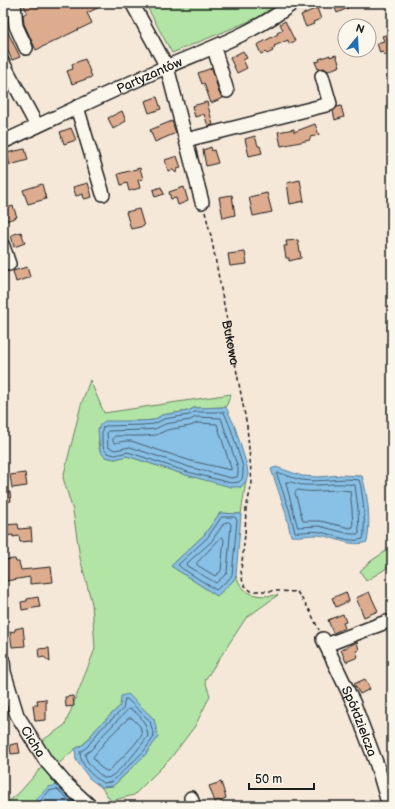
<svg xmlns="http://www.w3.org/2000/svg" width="395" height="809" font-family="'Balsamiq Sans',sans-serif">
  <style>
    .green { fill: #b2e4a5; stroke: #678060 }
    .water { fill: #88c0e6; stroke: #5d7e95 }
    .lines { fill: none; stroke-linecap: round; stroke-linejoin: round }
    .shore { stroke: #475e6d; stroke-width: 1 }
    .building { fill: #ddac8f; stroke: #1c1c1c }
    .minor-casing { stroke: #1c1c1c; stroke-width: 16 }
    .path { stroke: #1c1c1c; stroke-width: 1.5; stroke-dasharray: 4 3; stroke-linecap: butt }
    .minor { stroke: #fbf7ec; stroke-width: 13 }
    .labels { text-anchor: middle; stroke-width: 3; stroke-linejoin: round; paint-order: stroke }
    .street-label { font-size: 13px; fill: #1c1c1c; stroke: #fbf7ec }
  </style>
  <rect width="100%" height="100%" fill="#f5e8d9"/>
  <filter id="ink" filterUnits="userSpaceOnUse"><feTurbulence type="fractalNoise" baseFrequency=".025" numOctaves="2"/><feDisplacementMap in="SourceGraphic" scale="8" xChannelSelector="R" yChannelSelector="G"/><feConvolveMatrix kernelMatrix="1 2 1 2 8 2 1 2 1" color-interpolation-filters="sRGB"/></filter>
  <g filter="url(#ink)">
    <!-- green -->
    <path class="green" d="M145 3H278L257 18 172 53Z
      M90 380 104 413 231 394 226 407 194 408 188 411 162 415 154 420 142 421 105 422 98 443 100 451 105 457 115 459 127 456 186 475 241 487 246 481 241 514 220 513 204 535 171 566 217 596 233 581 236 576C244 597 258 597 278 595L246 618 205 680 210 696 195 726 170 759 134 795 111 801 101 787 113 786 128 772 120 706 97 728 84 744 75 749 56 766 40 742 65 725 95 649 92 604 80 558 73 511 63 478 81 405Z
      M392 547V566H390L366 581 360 571 371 561Z
      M42 767 58 785 33 803 31 806H3L19 793Z"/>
    <!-- water -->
    <path class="water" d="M226 407 235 427 247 466 248 474 246 481 241 487H231L186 475 127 456 115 459 105 457 100 451 98 430 100 425 105 421H142L154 420 162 415 188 411 194 408Z
      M276 467 302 476 318 477 341 475 362 476C368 496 371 522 367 542 350 548 334 536 317 535 308 535 300 537 291 536L285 510 271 469Z
      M220 513 241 514 236 576 233 581 217 596 171 566 204 535Z
      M128 694 154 719 158 737 147 753 113 786 101 787 89 778 76 760 75 749 84 744 97 728 120 706 121 696Z
      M58 785 79 802 80 806H31L33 803 48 787Z"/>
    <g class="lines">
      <!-- shore -->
      <path class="shore" d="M195 412H224L231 429 243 467V474L242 479 239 482 231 483 188 472 128 452 115 455 107 453 104 449 102 442V431L103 427 106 426 143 425 154 424 164 419 189 415Z
        M196 417 221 418 238 468V473L237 477 231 478 189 467 130 447 115 450 108 447 107 433 108 431 143 430 155 429 165 424 190 420Z
        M198 423 217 424 231 468V470L191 461 131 441H125L115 443 113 442V438L115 436H143L156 435 167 430 190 426Z
        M278 473C286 474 294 479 302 480 321 483 340 477 359 480 363 491 366 527 363 539 350 544 333 534 320 532 312 530 303 533 295 532L289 509 277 475Z
        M286 482C292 481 298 485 304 485 321 486 338 482 355 485L358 509 359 534H350L319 526 298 527Z
        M298 490C315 494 333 488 350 491L352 509 353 527 350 528 320 521H303L295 493Z
        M222 517H235L237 520 232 575 229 579 216 590 183 569 178 565 207 538Z
        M229 522 231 524 227 573 216 583 187 566 186 564 211 542 224 523Z
        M222 537 224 539 221 571 215 576 197 565V563Z
        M125 699H127L150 721 154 737 144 751 112 782 103 783C92 776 80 765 80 752L87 747 100 730 123 709Z
        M129 709C140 712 147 725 148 736 141 746 121 771 110 777 108 778 106 778 104 778 97 772 86 764 85 754L91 750 104 734Z
        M129 718H132L140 726 142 735C132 749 120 760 108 771H106L100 767 93 757 108 738Z
        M36 806 49 791 57 789 76 806"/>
    </g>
    <!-- building -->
    <path class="building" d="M23 3H108L87 13 92 23 36 50 24 24 23 15 27 12Z
      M333 3H345L348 8 337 13Z
      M317 8 321 19 313 22 314 24 306 27 301 15Z
      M285 21 295 41 289 44 288 40 274 46 275 47 272 49 273 51 267 54 265 52 261 54 257 45 278 34 277 33 283 30 280 24Z
      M3 22 20 57 12 60 3 40Z
      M389 34 392 43V53L384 55 383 52 380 53 377 43 384 41 382 36Z
      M243 51 247 58 243 60 247 68 237 73 230 58Z
      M330 55V57L336 55 340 66 328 71 324 68 318 69 315 62 320 61 319 59Z
      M85 59 92 77 72 84 67 71 73 69 72 64Z
      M212 68 219 93 223 98 211 103 205 86 204 83 202 84 198 73Z
      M157 97 161 109 149 113 145 101Z
      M207 102 213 125 208 126 204 114 195 117 192 106Z
      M341 106 344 117 335 120 333 111 337 107Z
      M122 111 126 121 113 129 108 118Z
      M172 121 176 133 155 142 150 130Z
      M315 124 319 135 310 137V140L281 146 278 132 294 129V132Z
      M71 128 76 140 64 144 60 132Z
      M255 136 258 146H260L262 153 249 156 245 139Z
      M211 147 212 151 214 150 218 163 206 166 203 150Z
      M25 149 28 160 10 165 6 153Z
      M177 156 181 168 177 169 176 173 173 170 168 171 165 160Z
      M140 168 143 179 138 180 140 188 129 191 127 183 121 185 118 174Z
      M300 180 304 201 290 204 287 183Z
      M88 183 92 197 84 199 83 194 76 196 73 187Z
      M42 184 46 199 28 204 23 190Z
      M161 187 164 194 155 197 153 190Z
      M184 187 188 201 178 205 176 198 171 199 169 192Z
      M267 193 272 212 253 216 249 197Z
      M232 195 235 215 223 218 219 197Z
      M13 206 17 217 6 221 3 209Z
      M139 209 144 226 131 229 126 212Z
      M21 232 25 243 14 247 11 235Z
      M298 240 301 258 289 261V258H286L284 246H287L286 241Z
      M245 252 247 264 230 266 228 254Z
      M27 267 30 277 16 282 13 271Z
      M25 473 27 486 12 488 10 475Z
      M10 492 11 501 3 502V493Z
      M18 524 19 529 31 528 32 541 20 542 19 536 13 537V535L4 536 3 525Z
      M15 559 16 562H19L21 570 51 567 53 582 30 584V577L6 581 3 560Z
      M346 592 349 601 336 607 332 598Z
      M369 592 378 611 364 617 356 598Z
      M38 597 40 607 22 610 21 602 27 601V599Z
      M343 614 346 622 343 623 345 628 333 633 328 620Z
      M23 627 25 646 12 647 10 632 15 631V629Z
      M357 642 359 650 356 651 358 657 346 662 341 650Z
      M49 648 50 662 44 657 39 658 38 649Z
      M365 679 370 689 360 694 354 684Z
      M73 696 74 706 66 707 65 697Z
      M46 699V720L35 721 33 705H38L37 700Z
      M18 743 20 753 11 754 10 745Z
      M221 782 226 798 223 799 221 802 218 800 215 802 209 786Z"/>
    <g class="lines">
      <!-- minor casing -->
      <g class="minor-casing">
        <g id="minor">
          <path d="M14 3 16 26 26 48"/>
          <path d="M132 3 167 67 202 202"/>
          <path d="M214 48 227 91"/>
          <path d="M3 63 37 126"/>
          <path d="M77 107 103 194"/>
          <path d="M186 140 330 104 322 76"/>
          <path id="s2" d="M3 142C57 117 111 91 166 67 210 48 255 33 293 3"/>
          <path d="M3 246 9 264"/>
          <path id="s3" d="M323 639 354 704 377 765 389 806"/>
          <path d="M326 645 386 622"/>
          <path id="s4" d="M3 661 4 672 17 715 46 761 65 783 90 806"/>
          <path d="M191 798 194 806"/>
        </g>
      </g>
      <!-- path -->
      <path class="path" id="s1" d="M205 212 211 236 247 426 252 483 246 509 245 534 241 571 243 584 251 591H278L297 592 309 609 319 630"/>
      <!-- minor -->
      <use href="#minor" class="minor"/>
    </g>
  </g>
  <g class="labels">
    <!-- street labels -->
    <g class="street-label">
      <text dy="5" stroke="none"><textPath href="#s2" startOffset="161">Partyzantów</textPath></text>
      <text dy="5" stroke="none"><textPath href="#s1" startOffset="133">Bukowa</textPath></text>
      <text dy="5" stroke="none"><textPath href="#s3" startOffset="90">Spółdzielcza</textPath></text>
      <text dy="5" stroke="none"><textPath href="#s4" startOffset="87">Cicha</textPath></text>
    </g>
  </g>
  <!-- margin -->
  <rect width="395" height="809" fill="none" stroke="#fbf7ec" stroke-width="16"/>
  <rect x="8" y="8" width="379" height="793" fill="none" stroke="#1c1c1c" stroke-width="1.5" filter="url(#ink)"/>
  <!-- north arrow -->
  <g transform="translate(357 38) rotate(18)"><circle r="19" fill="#fbf7ec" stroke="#a29f99"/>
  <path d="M0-3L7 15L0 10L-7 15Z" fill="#1f6fb2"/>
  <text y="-6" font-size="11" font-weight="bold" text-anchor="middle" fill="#1c1c1c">N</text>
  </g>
  <!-- scale -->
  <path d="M249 783v6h65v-6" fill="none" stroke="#1c1c1c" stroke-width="2"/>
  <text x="255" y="783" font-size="12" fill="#1c1c1c" stroke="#fbf7ec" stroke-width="3" paint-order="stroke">50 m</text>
</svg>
